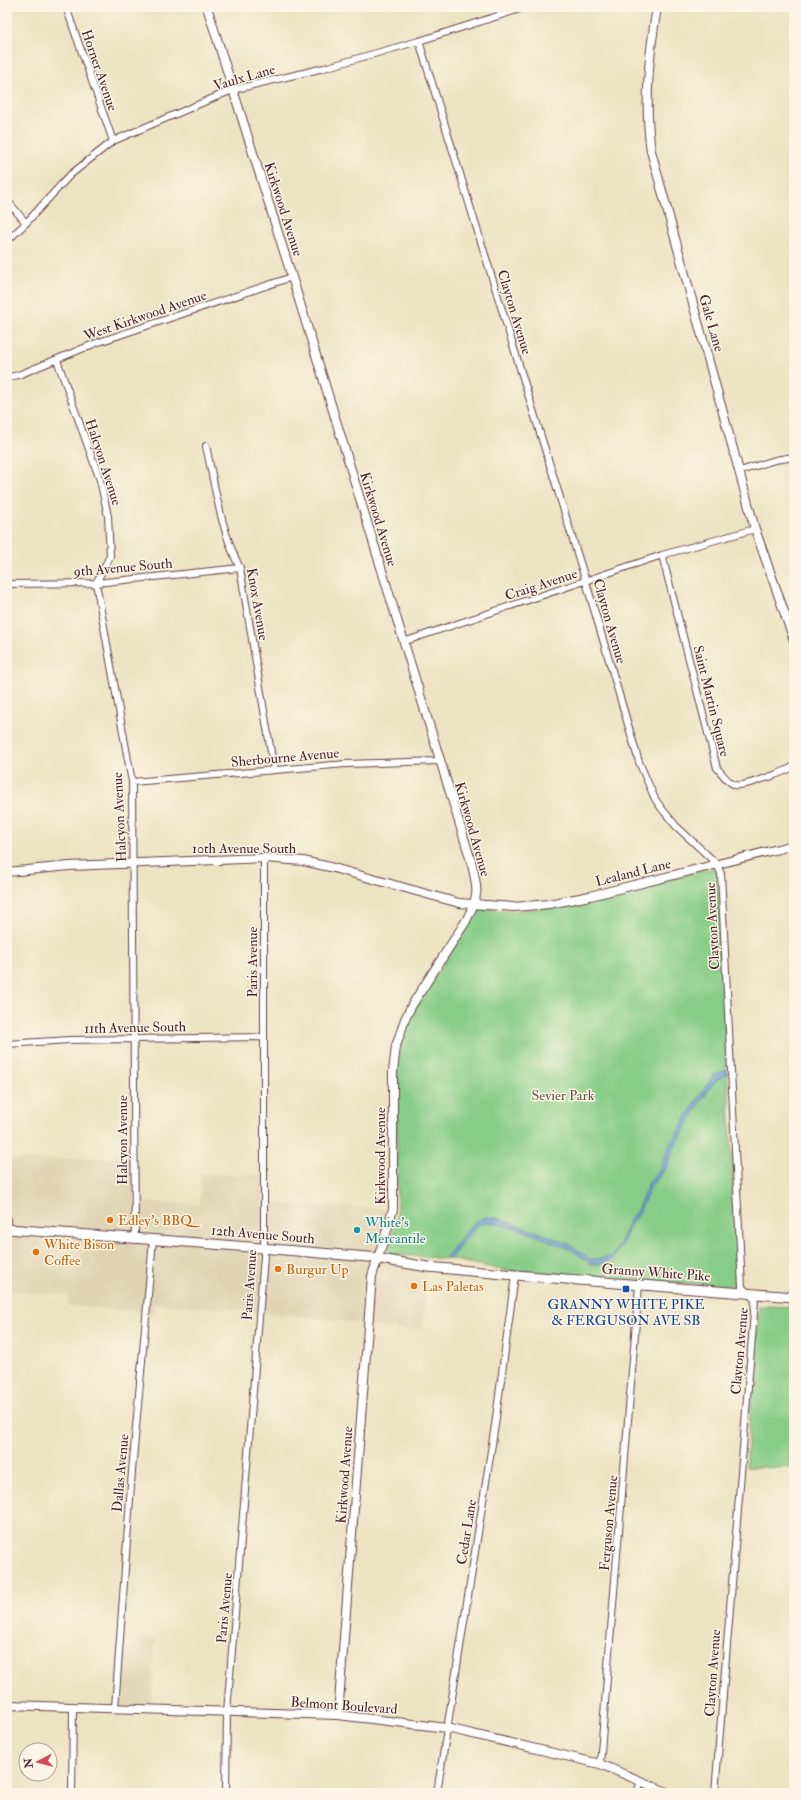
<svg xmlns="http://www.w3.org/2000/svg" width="801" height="1800" font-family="'IM FELL Double Pica',serif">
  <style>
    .built { fill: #e0d3b4 }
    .green { fill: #88cd87; stroke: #697659 }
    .water { fill: #67a0d6; stroke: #586080 }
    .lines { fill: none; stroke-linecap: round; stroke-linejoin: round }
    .minor-casing { stroke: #623c42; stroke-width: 8 }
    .tertiary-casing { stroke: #623c42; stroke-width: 10 }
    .secondary-casing { stroke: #623c42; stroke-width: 11 }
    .minor { stroke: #fff; stroke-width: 6 }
    .tertiary { stroke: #fff; stroke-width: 8 }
    .secondary { stroke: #fff; stroke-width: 9 }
    .food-dot { fill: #e8710a; stroke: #fcf5e5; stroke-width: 1.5 }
    .culture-dot { fill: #0f9aa8; stroke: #fcf5e5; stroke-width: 1.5 }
    .transit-dot { fill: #1a4fb4; stroke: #fcf5e5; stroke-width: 1.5 }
    .labels { text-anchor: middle; stroke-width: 3; stroke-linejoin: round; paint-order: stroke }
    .street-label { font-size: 14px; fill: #4a1f2b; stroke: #fcf5e5 }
    .park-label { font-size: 14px; fill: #5d5347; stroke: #fcf5e5 }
    .food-label { font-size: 14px; fill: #c56008; stroke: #fcf5e5; text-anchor: start }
    .culture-label { font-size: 14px; fill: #0d838f; stroke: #fcf5e5; text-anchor: start }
    .transit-label { font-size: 14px; fill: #164399; stroke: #fcf5e5 }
  </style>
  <rect width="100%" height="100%" fill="#fcf5e5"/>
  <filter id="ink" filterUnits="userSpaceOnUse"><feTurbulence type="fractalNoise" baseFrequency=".025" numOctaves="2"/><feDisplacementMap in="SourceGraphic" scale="8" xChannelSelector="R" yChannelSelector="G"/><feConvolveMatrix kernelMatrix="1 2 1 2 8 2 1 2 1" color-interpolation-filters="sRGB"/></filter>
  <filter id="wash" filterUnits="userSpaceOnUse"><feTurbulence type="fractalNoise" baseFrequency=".012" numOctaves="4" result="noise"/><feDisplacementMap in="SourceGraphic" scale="16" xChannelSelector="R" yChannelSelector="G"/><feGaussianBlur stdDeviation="0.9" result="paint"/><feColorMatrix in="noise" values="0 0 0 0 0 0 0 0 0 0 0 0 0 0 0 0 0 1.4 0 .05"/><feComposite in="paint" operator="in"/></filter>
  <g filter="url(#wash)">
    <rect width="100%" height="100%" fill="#ece3c2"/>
    <!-- built -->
    <path class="built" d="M134 1157 135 1202 200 1204V1174L264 1175V1203L393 1209 376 1259 428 1267 422 1329 413 1330 374 1327 363 1323 251 1311 155 1304 154 1312 67 1306 68 1295 7 1291V1160Z
      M120 1637 155 1639 151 1709 115 1708Z"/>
    <!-- green -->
    <path class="green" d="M718 867 727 1070 739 1287 503 1270 450 1259 387 1254 397 1217V1061L406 1026 415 1008 478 909 514 911 546 908 577 903Z
      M759 1306 794 1307V1468L746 1467Z"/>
    <!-- water -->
    <path class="water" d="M727 1070V1074L716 1080 699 1104 676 1144 665 1170 651 1186 639 1213 632 1222 621 1247 612 1260 601 1264H591L572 1250 523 1230 489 1222 478 1225 463 1241 450 1259H445L466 1231 475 1222 486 1217 496 1218 543 1234 571 1245 590 1259H599L612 1256 617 1250 625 1232 629 1220 636 1212 649 1183 660 1169 671 1143 695 1103 714 1075Z"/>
  </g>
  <g filter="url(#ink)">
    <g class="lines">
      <!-- minor casing -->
      <g class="minor-casing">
        <path id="minor" d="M66 7 113 141
          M419 41 586 582 639 762 655 799 662 809 676 826 717 864 721 874 742 1287 755 1300 715 1793
          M7 200 26 223
          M7 241 26 223 70 175 113 141 232 90 324 68 419 41 526 7
          M57 360 100 480 108 516 110 556 96 583 132 782 135 1239
          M7 378 21 374 96 343 292 277
          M206 446C215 487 221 531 240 568L274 770
          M740 471 775 460 794 457
          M662 555 717 768C722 773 727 782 735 785 743 787 786 772 794 766
          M7 584 96 583 240 568
          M403 642 662 555 755 529
          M132 782 346 764 440 761
          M7 1044 69 1040 264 1037
          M7 1218V1229
          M115 1708 132 1471 153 1240
          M600 1764 639 1285
          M72 1793 73 1707
          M226 1793 227 1712 264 1256V858
          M437 1793 495 1425 515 1275
          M637 1793 641 1781"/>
      </g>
      <!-- tertiary casing -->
      <g class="tertiary-casing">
        <path id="tertiary" d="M207 7 292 277 471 861C478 889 480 894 466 921L412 1005 405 1019 396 1046 393 1072V1209L387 1230 372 1276 338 1715
          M657 7C649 55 644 102 651 151L755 529 794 640
          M7 872 69 866 264 858 303 861 330 867 459 903 514 907 549 904 590 896 794 845
          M7 1705 338 1715 447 1728 600 1764 669 1793"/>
      </g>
      <!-- secondary casing -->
      <g class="secondary-casing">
        <path id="secondary" d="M7 1229 200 1243 368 1257 428 1267 515 1275 794 1297"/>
      </g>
      <!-- minor -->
      <use href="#minor" class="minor"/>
      <!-- tertiary -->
      <use href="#tertiary" class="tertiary"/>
      <!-- secondary -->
      <use href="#secondary" class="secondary"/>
    </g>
  </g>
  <!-- markers -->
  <g class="food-dot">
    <circle cx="110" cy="1220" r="4"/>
    <circle cx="36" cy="1252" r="4"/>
    <circle cx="278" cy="1269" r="4"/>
    <circle cx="414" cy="1286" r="4"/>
  </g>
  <circle class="culture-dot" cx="357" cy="1230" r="4"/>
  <rect class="transit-dot" x="622" y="1285" width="8" height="8" rx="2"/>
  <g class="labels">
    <!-- street labels -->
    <g class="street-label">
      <text transform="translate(100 70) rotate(71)" y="5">Horner Avenue</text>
      <text transform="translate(244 77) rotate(-16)" y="5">Vaulx Lane</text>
      <text transform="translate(284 209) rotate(72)" y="5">Kirkwood Avenue</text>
      <text transform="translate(515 312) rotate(73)" y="5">Clayton Avenue</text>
      <text transform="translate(145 315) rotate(-19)" y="5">West Kirkwood Avenue</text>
      <text transform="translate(712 323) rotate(74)" y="5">Gale Lane</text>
      <text transform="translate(104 462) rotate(72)" y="5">Halcyon Avenue</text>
      <text transform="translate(379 519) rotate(73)" y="5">Kirkwood Avenue</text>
      <text transform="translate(123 567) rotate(-5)" y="5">9th Avenue South</text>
      <text transform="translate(541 584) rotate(-18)" y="5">Craig Avenue</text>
      <text transform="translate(258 604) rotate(80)" y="5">Knox Avenue</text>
      <text transform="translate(610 621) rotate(74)" y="5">Clayton Avenue</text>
      <text transform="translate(712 701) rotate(76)" y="5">Saint Martin Square</text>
      <text transform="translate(285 757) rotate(-5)" y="5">Sherbourne Avenue</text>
      <text transform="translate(119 817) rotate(-93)" y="5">Halcyon Avenue</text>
      <text transform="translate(473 829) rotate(74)" y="5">Kirkwood Avenue</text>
      <text x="244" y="853">10th Avenue South</text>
      <text transform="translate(633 872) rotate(-14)" y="5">Lealand Lane</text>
      <text transform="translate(712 926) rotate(-93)" y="5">Clayton Avenue</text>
      <text transform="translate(252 962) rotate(-90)" y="5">Paris Avenue</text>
      <text transform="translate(135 1027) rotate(-1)" y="5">11th Avenue South</text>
      <text transform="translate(122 1140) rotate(-90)" y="5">Halcyon Avenue</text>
      <text transform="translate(380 1156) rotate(-90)" y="5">Kirkwood Avenue</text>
      <text transform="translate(263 1234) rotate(5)" y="5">12th Avenue South</text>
      <text transform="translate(656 1272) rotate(4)" y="5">Granny White Pike</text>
      <text transform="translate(249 1285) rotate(-86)" y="5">Paris Avenue</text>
      <text transform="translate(739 1351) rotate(-85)" y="5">Clayton Avenue</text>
      <text transform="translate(120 1473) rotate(-85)" y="5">Dallas Avenue</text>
      <text transform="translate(344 1475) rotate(-86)" y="5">Kirkwood Avenue</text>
      <text transform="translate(608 1523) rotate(-85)" y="5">Ferguson Avenue</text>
      <text transform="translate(466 1532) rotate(-81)" y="5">Cedar Lane</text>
      <text transform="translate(224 1608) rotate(-85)" y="5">Paris Avenue</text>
      <text transform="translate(712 1673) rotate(-86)" y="5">Clayton Avenue</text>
      <text transform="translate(344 1705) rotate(4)" y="5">Belmont Boulevard</text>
    </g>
    <!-- park labels -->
    <g class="park-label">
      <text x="563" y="1100">Sevier Park</text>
    </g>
    <!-- food labels -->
    <g class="food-label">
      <text x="118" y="1225">Edley's BBQ</text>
      <text x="44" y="1249">White Bison<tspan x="44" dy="16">Coffee</tspan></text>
      <text x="286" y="1274">Burgur Up</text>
      <text x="422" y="1291">Las Paletas</text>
    </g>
    <!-- culture labels -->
    <g class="culture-label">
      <text x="365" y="1227">White's<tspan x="365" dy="16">Mercantile</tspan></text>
    </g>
    <!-- transit labels -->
    <g class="transit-label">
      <text x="626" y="1309">GRANNY WHITE PIKE<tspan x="626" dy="16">&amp; FERGUSON AVE SB</tspan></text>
    </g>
  </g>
  <!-- margin -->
  <rect width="801" height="1800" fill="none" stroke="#fcf5e5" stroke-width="24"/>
  <!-- north arrow -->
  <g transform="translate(38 1762) rotate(263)"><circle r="19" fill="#fcf5e5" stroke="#b59f9b"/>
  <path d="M0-3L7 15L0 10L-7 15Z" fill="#d1495b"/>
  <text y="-6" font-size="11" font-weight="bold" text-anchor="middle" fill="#4a1f2b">N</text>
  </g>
</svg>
